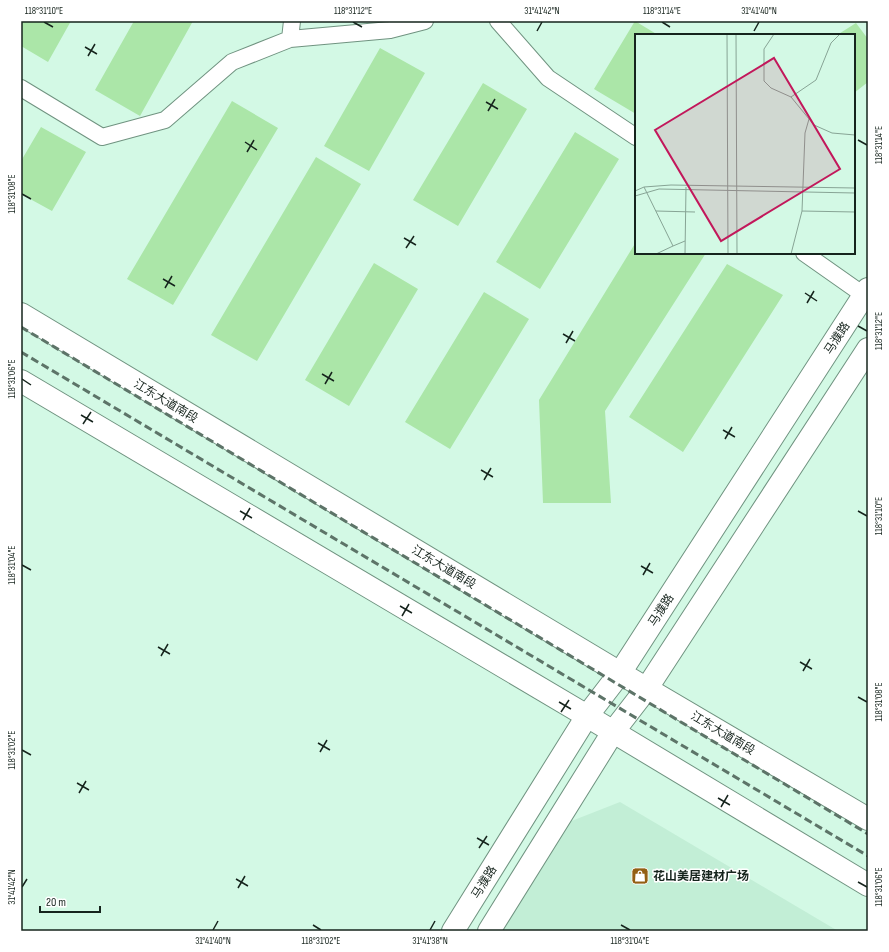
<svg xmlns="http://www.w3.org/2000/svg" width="889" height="952" font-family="'Sofia Sans Condensed','Noto Sans SC',sans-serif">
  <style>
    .built { fill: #c2eed6 }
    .building { fill: #abe6a8 }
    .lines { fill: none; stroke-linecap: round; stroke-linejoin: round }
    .minor-casing { stroke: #709380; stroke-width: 18 }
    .secondary-casing { stroke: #709380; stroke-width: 24 }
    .primary-casing { stroke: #709380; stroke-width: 24 }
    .minor { stroke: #fff; stroke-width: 16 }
    .secondary { stroke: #fff; stroke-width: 22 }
    .primary { stroke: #fff; stroke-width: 22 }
    .rail { stroke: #5d7468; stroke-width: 3; stroke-dasharray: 8 4; stroke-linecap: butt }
    .ticks { fill: none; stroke: #16241d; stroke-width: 1.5 }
    .labels { text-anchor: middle; stroke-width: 3; stroke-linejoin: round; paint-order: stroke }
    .street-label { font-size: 12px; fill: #16241d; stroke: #fff }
    .poi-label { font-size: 12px; font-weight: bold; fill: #16241d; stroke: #fff; text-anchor: start }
    .inset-road { fill: none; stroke: #87a495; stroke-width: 1 }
    .view { fill: #c2185b; fill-opacity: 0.15; stroke: #c2185b; stroke-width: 2 }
    .inset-edge { fill: none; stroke: #16241d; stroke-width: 2 }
    .neatline { fill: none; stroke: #16241d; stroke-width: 1.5 }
    .ticks-label { font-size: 10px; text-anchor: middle; fill: #16241d }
  </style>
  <rect width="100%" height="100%" fill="#d3f9e5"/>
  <!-- built -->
  <path class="built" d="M620 802 838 931H501L569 822Z"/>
  <!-- building -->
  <path class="building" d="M21 21H71L48 62 21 46Z
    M134 21H193L140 116 95 90Z
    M635 21 658 35H636V114L594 89Z
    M856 23 868 39V82L854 93V35H837Z
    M380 48 425 73 369 171 324 146Z
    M483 83 527 109 458 226 413 200Z
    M232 101 278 128 173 305 127 279Z
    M41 127 86 152 52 211 21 194V161Z
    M575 132 619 159 540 289 496 262Z
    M316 157 361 184 257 361 211 335Z
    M636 242V253H706L605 411 611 503H543L539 400Z
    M374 263 418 289 349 406 305 380Z
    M727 264 783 295 683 452 629 417Z
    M484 292 529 319 450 449 405 422Z"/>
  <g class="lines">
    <!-- minor casing -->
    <g class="minor-casing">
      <path id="minor" d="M292 21 290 39 390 30 425 21
        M498 21 548 78 636 137
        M21 88 102 137 165 120 232 62 290 39
        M804 253 868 298"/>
    </g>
    <!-- secondary casing -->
    <g class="secondary-casing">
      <path id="secondary" d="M453 931 587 716 620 673 868 289
        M489 931 613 732 647 688 868 349"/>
    </g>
    <!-- primary casing -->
    <g class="primary-casing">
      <path id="primary" d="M21 314 620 673 868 819
        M21 381 587 716 868 885"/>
    </g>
    <!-- minor -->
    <use href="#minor" class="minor"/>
    <!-- secondary -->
    <use href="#secondary" class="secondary"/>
    <!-- primary -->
    <use href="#primary" class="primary"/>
    <!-- rail -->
    <path class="rail" d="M21 327 868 834
      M21 352 868 856"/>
  </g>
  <!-- ticks -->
  <path class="ticks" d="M44 22 53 27M353 22 362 27M662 22 670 27M537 31 542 22M754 31 759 22M85 47 97 54M88 56 95 44M486 102 498 109M488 111 495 99M858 140 867 145M245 142 257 150M247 152 254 140M22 194 31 199M404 238 416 245M406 248 414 236M163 279 175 286M165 288 172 276M805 293 817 301M807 303 814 291M858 326 867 331M563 334 575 341M566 343 573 331M322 374 334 381M22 379 31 385M325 384 332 372M81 415 93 422M83 424 91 412M723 430 735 437M725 439 732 427M481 470 493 477M484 480 491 468M240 511 252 518M858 511 867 516M243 520 250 508M22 565 31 570M641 566 653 573M643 575 650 563M400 606 412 613M402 616 409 604M158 647 170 654M161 656 168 644M800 662 812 669M803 671 810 659M858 697 867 702M559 702 571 709M561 712 569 700M318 743 330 750M22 750 31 755M320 752 327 740M77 783 89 790M79 793 86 781M718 798 730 805M721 807 728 795M477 838 489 845M479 848 487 836M236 879 248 886M858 882 867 887M22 887 27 879M238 888 245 876M313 925 321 930M621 925 630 930M213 930 218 921M430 930 435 921"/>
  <!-- icons -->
  <defs>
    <g id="shop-square" transform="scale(0.9)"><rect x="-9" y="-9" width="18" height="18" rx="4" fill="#935f13" stroke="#fff"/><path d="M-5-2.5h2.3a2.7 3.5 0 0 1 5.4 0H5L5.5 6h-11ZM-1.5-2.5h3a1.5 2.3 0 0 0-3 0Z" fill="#fff"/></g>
  </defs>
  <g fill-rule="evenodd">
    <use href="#shop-square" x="640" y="876"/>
  </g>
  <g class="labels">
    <!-- street labels -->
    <g class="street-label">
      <text transform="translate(837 338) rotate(-57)" y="4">马濮路</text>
      <text transform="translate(166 401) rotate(31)" y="4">江东大道南段</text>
      <text transform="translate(444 567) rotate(31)" y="4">江东大道南段</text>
      <text transform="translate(661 610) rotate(-57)" y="4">马濮路</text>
      <text transform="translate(723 733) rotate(31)" y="4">江东大道南段</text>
      <text transform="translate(484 882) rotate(-58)" y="4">马濮路</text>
    </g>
    <!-- poi labels -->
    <g class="poi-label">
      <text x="653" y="880">花山美居建材广场</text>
    </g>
  </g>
  <!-- overview -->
  <g transform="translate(635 34)">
    <rect width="220" height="220" fill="#d3f9e5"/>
    <path class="inset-road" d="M92 0 93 220M101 0 102 220M139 0 129 15V47L136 54 156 63M205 0 196 9 181 46 156 63 179 91 197 99 220 101M174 85 170 99 167 177 220 178M9 153 38 212 21 220M0 157 9 153 36 151 220 154M0 162 24 155 220 159M21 177 60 178M38 212 50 207M50 220 51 153M156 220 167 177"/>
    <path class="view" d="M139 24 205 135 86 207 20 96Z"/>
    <rect width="220" height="220" class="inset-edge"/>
  </g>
  <!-- border -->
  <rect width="889" height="952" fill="none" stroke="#ffffff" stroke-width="44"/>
  <!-- scale -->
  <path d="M40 906v6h60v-6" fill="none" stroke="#16241d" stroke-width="2"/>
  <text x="46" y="906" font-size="12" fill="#16241d" stroke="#ffffff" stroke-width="3" paint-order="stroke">20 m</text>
  <rect x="22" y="22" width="845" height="908" class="neatline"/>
  <g class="ticks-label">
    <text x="44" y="14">118°31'10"E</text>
    <text x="353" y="14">118°31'12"E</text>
    <text x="542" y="14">31°41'42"N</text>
    <text x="662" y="14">118°31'14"E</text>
    <text x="759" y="14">31°41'40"N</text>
    <text transform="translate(878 145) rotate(-90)" y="4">118°31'14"E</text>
    <text transform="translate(11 194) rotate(-90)" y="4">118°31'08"E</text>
    <text transform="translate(878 331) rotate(-90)" y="4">118°31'12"E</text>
    <text transform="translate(11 379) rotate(-90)" y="4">118°31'06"E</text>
    <text transform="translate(878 516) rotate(-90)" y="4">118°31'10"E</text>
    <text transform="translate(11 565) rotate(-90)" y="4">118°31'04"E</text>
    <text transform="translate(878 702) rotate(-90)" y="4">118°31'08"E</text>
    <text transform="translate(11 750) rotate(-90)" y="4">118°31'02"E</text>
    <text transform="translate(878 887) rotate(-90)" y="4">118°31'06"E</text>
    <text transform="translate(11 887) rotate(-90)" y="4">31°41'42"N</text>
    <text x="213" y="944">31°41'40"N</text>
    <text x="321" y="944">118°31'02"E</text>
    <text x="430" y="944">31°41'38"N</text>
    <text x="630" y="944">118°31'04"E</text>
  </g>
</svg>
